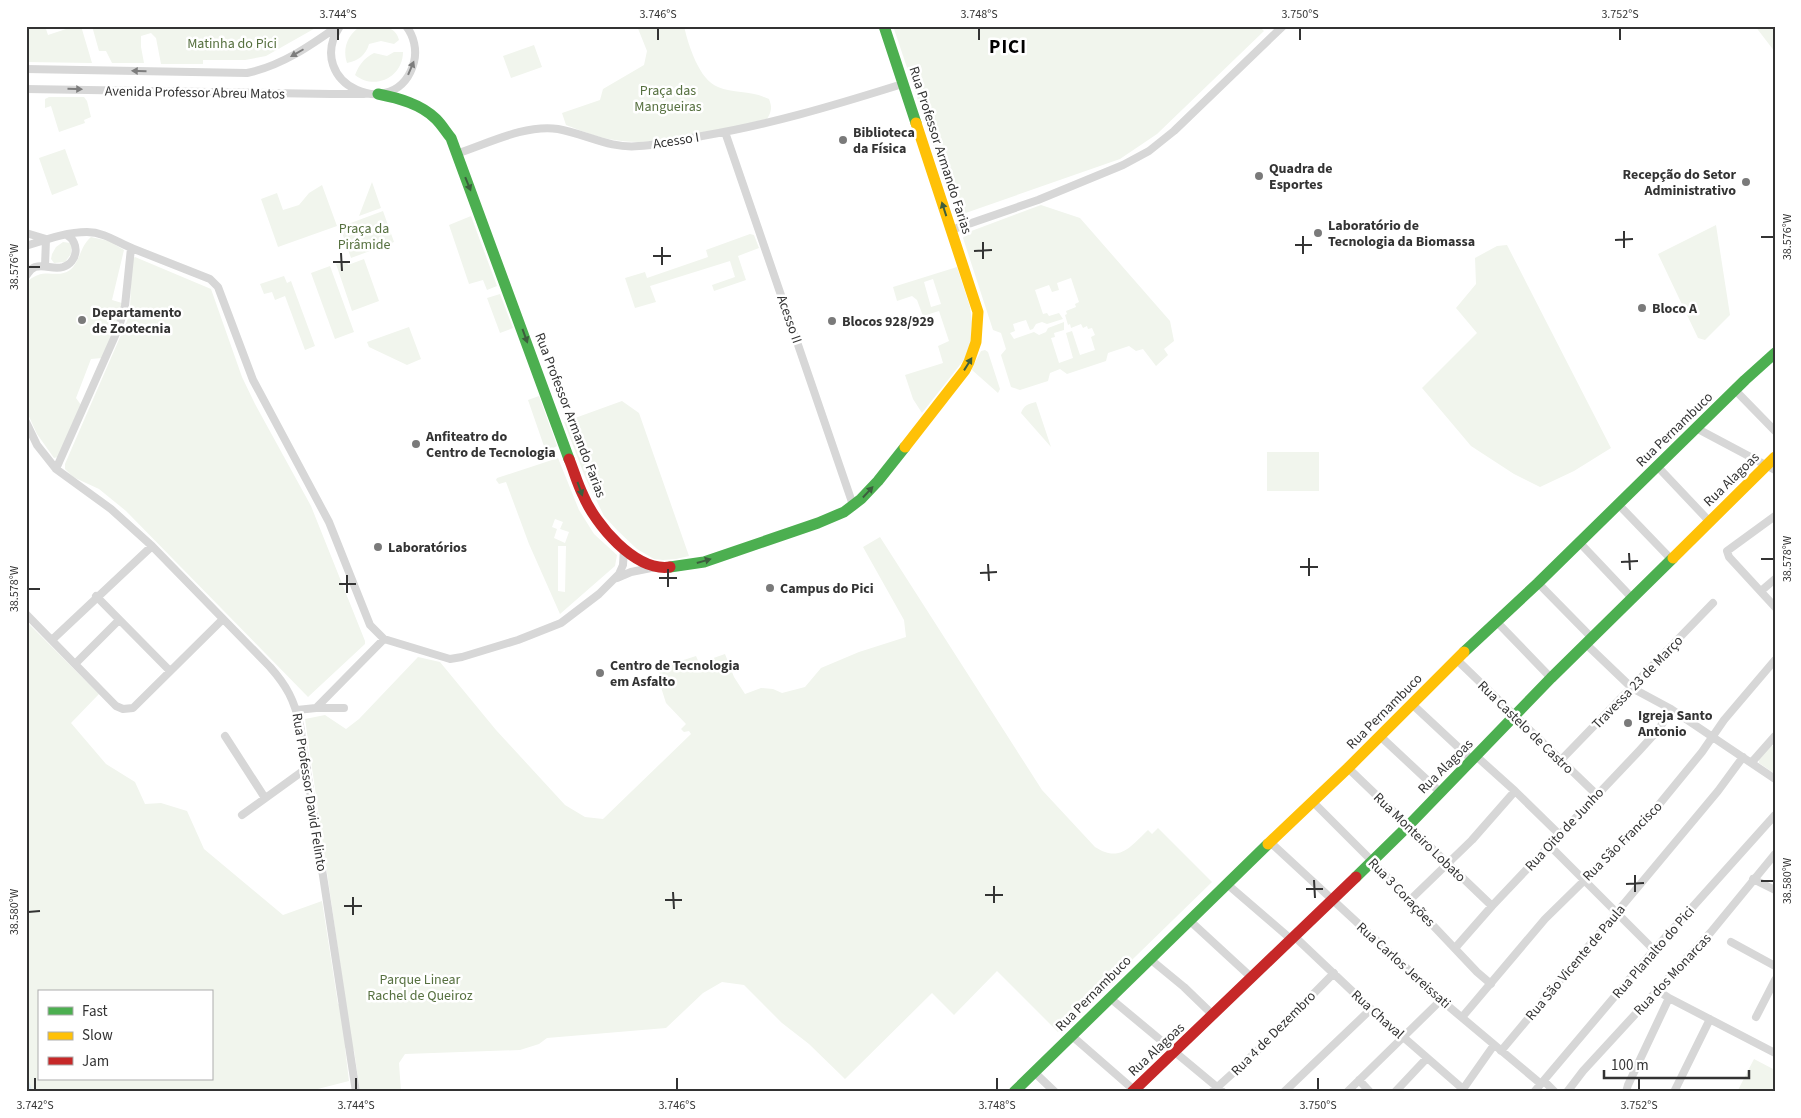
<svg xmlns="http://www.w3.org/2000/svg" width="1801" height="1118" font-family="'Source Sans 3',sans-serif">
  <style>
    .green { fill: #f1f5ed; fill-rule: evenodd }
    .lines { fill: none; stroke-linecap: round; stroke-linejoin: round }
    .stream { stroke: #ddebf3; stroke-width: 3 }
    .street { stroke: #d7d7d7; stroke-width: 8 }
    .fast { stroke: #4caf50; stroke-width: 11 }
    .slow { stroke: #ffc107; stroke-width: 11 }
    .jam { stroke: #c62828; stroke-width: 11 }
    .oneway { fill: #7d7d7d }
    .oneway2 { fill: #3c5e3d }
    .ticks { fill: none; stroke: #333; stroke-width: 2 }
    .poi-dot { fill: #7a7a7a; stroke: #fff; stroke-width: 2 }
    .labels { text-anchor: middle; stroke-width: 5; stroke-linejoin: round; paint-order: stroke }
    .park-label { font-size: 14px; fill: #56703f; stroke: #fff }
    .street-label { font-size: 14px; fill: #333; stroke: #fff }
    .poi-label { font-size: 14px; font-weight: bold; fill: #333; stroke: #fff; text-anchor: start }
    .district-label { font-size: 19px; font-weight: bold; letter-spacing: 1px; fill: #000; stroke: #fff }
    .neatline { fill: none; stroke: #333; stroke-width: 2 }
    .ticks-label { font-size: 12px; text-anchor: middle; fill: #333 }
  </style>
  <rect width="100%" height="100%" fill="#fff"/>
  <!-- green -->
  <path class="green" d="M26 26H45L48 35 75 26H81L92 63 26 62Z
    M92 26H319L266 56 245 60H203V64H161L156 38 151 33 141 36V47L144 63H112L106 51H99Z
    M361 26C375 26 395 23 399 40L394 44 381 41 369 44C366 55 358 61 347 63 342 48 348 34 361 26Z
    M637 26H684C688 44 699 80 718 87 732 93 750 91 764 97L769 99C772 107 772 111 767 119 722 129 669 146 622 141 602 139 584 132 566 125L562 113 600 100 603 89 644 65 647 51Z
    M893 26H1259L1264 31 1157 134 1120 159 957 216Z
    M1755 26H1769L1775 29V52Z
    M534 45 542 67 511 78 503 56Z
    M394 52H403C403 77 375 91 355 75 359 65 364 58 374 53L387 56Z
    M49 97H84L87 101 91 117 84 120 85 123 59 132 51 106 45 108V99Z
    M65 149 78 185 52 195 39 158Z
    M372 182 381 208 359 216Z
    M322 185 337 226 278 247 261 199 277 193 283 210 299 205 309 193Z
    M1041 205 1080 218 1170 321 1174 341 1164 349 1168 355 1156 366 1143 349 1136 351 1129 346 1108 353 1106 361 1067 374 1060 369 1050 373 1048 381 1020 390 1011 387 1001 355 1006 349 1001 333 993 330 963 238 966 233ZM1071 278 1079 302 1075 304 1076 307 1066 311 1067 314 1065 315 1068 325 1070 324 1071 328 1081 324 1083 328 1087 326 1088 329 1092 328 1095 335 1091 337 1095 350 1080 355 1072 331 1066 333 1073 358 1059 363 1051 338 1055 337 1054 333 1064 330V322L1048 328 1046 332 1039 335 1034 332 1014 339 1010 333 1015 331 1013 324 1026 320 1030 330 1033 329 1036 324 1042 322 1047 324 1063 319 1059 313 1049 316 1047 313 1043 314 1035 290 1049 285 1052 292 1059 290 1057 283Z
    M383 211 394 242 351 258 340 227Z
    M471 216 497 286 487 290 483 280 469 284 449 225Z
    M1716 225 1730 315 1705 340 1698 338 1658 254Z
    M750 234 754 235 759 248 738 256 746 280 714 291 712 285 735 277 730 261 650 286 656 302 635 308 625 278 645 272 647 278 708 257 706 250Z
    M91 237 109 241 124 250 112 300 122 303 115 330 102 358 91 359 76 398 81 405 58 457 54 458 37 434 26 410V283C44 265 56 280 70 270 80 262 80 246 91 237Z
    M63 242 71 243V254L65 262 54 263 51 259 52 254 56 247Z
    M1507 245 1611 448 1574 471 1540 487 1514 474 1471 446 1422 388 1477 333 1456 308 1476 284 1475 258 1497 246Z
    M135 257 211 289 242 377 255 404 311 506 365 641V644L308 697 126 511 99 489 73 477 65 469V464L127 321 130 309 132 259Z
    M364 259 379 301 352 311 336 264 347 261 348 265Z
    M330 266 354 332 335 339 311 273Z
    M957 267 970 307 972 322 971 343 967 356 922 413 913 399 905 375 943 363 938 346 949 341 939 311 923 316 917 300 912 296 897 301 893 287ZM933 279 941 304 931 307 924 282Z
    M284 276 287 283 291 281 315 346 305 350 285 296 275 300 272 292 264 294 260 284Z
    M500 294 513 328 500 333 487 298Z
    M409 327 421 359 407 365 369 347 367 342Z
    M985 350 988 352 1000 389 998 393 972 370V368L981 351Z
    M539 396 557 446 546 452 528 400Z
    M622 401 639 413 689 556 676 559 663 560 654 559 637 549 618 531 604 516 585 477 564 422Z
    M1036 402 1051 447 1021 413C1024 405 1028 404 1036 402Z
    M1267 452H1319V491H1267Z
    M558 458 579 510 594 534 617 555 615 566 560 614 529 544 506 482 499 484 496 480 497 478ZM555 519 563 522 560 529 569 532 565 543 554 538 557 529 552 527ZM558 546H566L565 592 558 591Z
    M880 537 1042 790 1095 847C1120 863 1130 847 1148 830L1152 834 1158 828 1212 882 1058 1032 997 971 954 1015 932 993 845 1079 809 1044 782 1023 744 985 722 982 703 993 666 1028 547 1038 539 1044 520 1050 405 1054 399 1063 401 1092H360L354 1050 345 1048 349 1081 306 1092H26V621L99 694 71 723 106 764 135 782 145 804 161 803 187 811 204 849 283 915 322 901 338 1004 346 1005 305 719 325 715 346 729 359 719 418 657 440 662 496 730 565 805 585 817 603 819 691 734 689 731 684 732 681 729 686 724 666 703 660 684 659 668 696 656 699 663 725 654 734 677 745 694 761 688 773 689 782 693 805 687 821 668 859 652 906 637 904 620 863 547ZM39 992H211V1079H39Z
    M1771 745 1775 748V774L1759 763V759Z
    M1754 1059 1775 1070V1092H1737Z"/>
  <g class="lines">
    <!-- stream -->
    <path class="stream" d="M26 1077 31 1092"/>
    <!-- street -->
    <path class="street" d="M340 26C302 84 397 126 414 62 417 50 414 36 406 26
      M26 69 247 73C281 66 310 46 338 26
      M26 89 331 94H364
      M725 132 853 505
      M456 154C487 144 525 124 558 129 586 134 610 149 639 146 660 145 681 140 702 136 768 125 832 106 896 86
      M951 230 1038 200 1123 165 1149 151 1174 131 1283 26
      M26 233 46 239
      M26 246C45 240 66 232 87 232 105 232 118 243 134 249 159 259 185 269 210 279L218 287 253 380 329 522 370 625 384 639 450 659 462 657 518 640 561 623 599 594 619 574 623 565 624 549
      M45 266 46 239
      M26 276C29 272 30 269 35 267 45 264 53 270 63 267 78 262 80 243 67 235
      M1735 390 1775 431
      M26 422 37 445 56 469 111 509 152 546 270 667C287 686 294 700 300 725L356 1092
      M1696 428 1775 470
      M1657 466 1709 521
      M56 469 119 327 125 306 131 248
      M1618 504 1670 558
      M1775 516 1727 551 1729 557 1775 607
      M1579 542 1632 598
      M617 578 631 572 656 567
      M1538 583 1592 638
      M1761 591 1775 579
      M96 596 170 671
      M26 614 116 706 123 709 133 708 223 619
      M1496 621 1551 678
      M53 639 152 546
      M1586 644 1632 688 1671 709 1775 779
      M1456 659 1596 794
      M75 664 119 620
      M1413 705 1472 760
      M316 708H344
      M297 710 316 708 384 639
      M225 736 265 798
      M1380 736 1440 792
      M1476 756 1515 791 1559 834
      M1561 760 1713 603
      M1752 762 1775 736
      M1348 768 1492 906
      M1313 802 1372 861 1477 972 1491 984
      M242 815 307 768
      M1270 842 1441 1000 1541 1084
      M1550 846 1654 950
      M1753 879 1775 890
      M1227 884 1292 940
      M1410 900 1472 840 1515 791
      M1189 920 1252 978
      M1295 937 1371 1009 1463 1089
      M1731 942 1775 966
      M1456 947 1492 906 1639 751 1659 729 1671 709
      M1150 959 1184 987 1213 1015
      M1657 990 1669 998 1775 1053
      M1110 998 1223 1092
      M1463 1016 1545 919 1648 818 1702 752 1724 720 1775 660
      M1756 1017 1775 980
      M1072 1036 1134 1090
      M1501 1051 1718 791 1743 757
      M1034 1072 1055 1092
      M1359 1080 1370 1092
      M1544 1081 1555 1092
      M1212 1092 1256 1052 1334 973
      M1284 1092 1371 1009
      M1347 1092 1441 1000
      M1395 1092 1427 1058
      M1461 1092 1494 1045
      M1534 1092 1654 950 1775 815
      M1567 1092 1583 1071 1711 932 1775 854
      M1626 1092 1628 1085 1669 998
      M1674 1092 1710 1019"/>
    <!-- fast -->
    <path class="fast" d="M884 26 916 123
      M378 94C398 98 421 104 436 119 442 125 446 132 451 138L569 459
      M670 567 704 562 818 523 844 512 861 499 878 481 905 447
      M1464 652 1538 583 1745 380 1775 353
      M1356 877 1408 826 1551 678 1673 558
      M1014 1092 1268 844"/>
    <!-- slow -->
    <path class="slow" d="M905 447 965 370 969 362 976 342 978 312 916 123
      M1673 558 1775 457
      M1268 844 1348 768 1464 652"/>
    <!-- jam -->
    <path class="jam" d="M569 459C574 471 577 483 583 495 595 524 635 572 670 567
      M1132 1092 1356 877"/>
  </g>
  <!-- one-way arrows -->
  <defs><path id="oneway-solid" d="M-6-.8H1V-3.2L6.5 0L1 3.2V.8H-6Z" transform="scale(1.25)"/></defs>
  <g class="oneway">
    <use href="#oneway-solid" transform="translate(297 53) rotate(150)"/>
    <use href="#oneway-solid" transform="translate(411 68) rotate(-67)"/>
    <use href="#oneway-solid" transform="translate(139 71) rotate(-179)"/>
    <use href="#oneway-solid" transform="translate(75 89) rotate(1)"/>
  </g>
  <g class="oneway2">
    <use href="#oneway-solid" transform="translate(468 184) rotate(68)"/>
    <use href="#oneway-solid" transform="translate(944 209) rotate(-108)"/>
    <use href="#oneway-solid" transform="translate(525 336) rotate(70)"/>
    <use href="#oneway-solid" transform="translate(968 364) rotate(-58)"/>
    <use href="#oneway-solid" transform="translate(580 489) rotate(70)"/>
    <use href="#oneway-solid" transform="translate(868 492) rotate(-47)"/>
    <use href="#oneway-solid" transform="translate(704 561) rotate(-16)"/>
  </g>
  <!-- ticks -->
  <path class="ticks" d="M338 28V40M658 28V40M979 28V40M1300 28V40M1620 28V40M1624 231V248M1303 236V254M1761 237H1774M1615 240 1633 239M983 242V259M1295 245H1312M662 247V265M974 251 992 250M341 253 342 271M653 256H671M333 262H350M28 267H40M1629 553 1630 570M1309 558V576M1761 559H1774M1621 562 1638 561M988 564 989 581M1300 567H1318M668 569V587M980 573 997 572M347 575V593M659 578H677M339 584H356M28 589H40M1635 875V892M1314 880 1315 898M1761 881H1774M1626 884 1644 883M994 886V903M1306 889H1323M673 892 674 909M985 895H1003M353 897V915M665 900H682M344 906H362M28 912 40 911M35 1078V1090M356 1078V1090M677 1078V1090M997 1078V1090M1318 1078V1090M1639 1078V1090"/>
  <!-- markers -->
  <g class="poi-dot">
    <circle cx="843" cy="140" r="5"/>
    <circle cx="1259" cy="176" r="5"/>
    <circle cx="1746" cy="182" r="5"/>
    <circle cx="1318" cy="233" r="5"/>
    <circle cx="1642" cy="308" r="5"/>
    <circle cx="82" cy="320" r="5"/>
    <circle cx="832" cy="321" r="5"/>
    <circle cx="416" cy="444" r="5"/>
    <circle cx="378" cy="547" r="5"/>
    <circle cx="770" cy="588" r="5"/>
    <circle cx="600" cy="673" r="5"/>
    <circle cx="1628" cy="723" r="5"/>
  </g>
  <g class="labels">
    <!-- park labels -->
    <g class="park-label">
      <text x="232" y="48">Matinha do Pici</text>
      <text x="668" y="95">Praça das<tspan x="668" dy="16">Mangueiras</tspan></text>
      <text x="364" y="233">Praça da<tspan x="364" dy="16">Pirâmide</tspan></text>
      <text x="420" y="984">Parque Linear<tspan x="420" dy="16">Rachel de Queiroz</tspan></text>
    </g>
    <!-- street labels -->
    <g class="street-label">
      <text transform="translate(195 92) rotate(1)" y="5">Avenida Professor Abreu Matos</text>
      <text transform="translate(676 140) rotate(-9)" y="5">Acesso I</text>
      <text transform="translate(941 150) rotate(72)" y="5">Rua Professor Armando Farias</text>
      <text transform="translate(790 319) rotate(71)" y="5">Acesso II</text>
      <text transform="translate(571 415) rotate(69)" y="5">Rua Professor Armando Farias</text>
      <text transform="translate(1674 429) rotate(-44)" y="5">Rua Pernambuco</text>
      <text transform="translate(1731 479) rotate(-44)" y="5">Rua Alagoas</text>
      <text transform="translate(1637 682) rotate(-46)" y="5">Travessa 23 de Março</text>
      <text transform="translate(1384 711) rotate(-45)" y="5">Rua Pernambuco</text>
      <text transform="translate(1526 727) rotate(44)" y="5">Rua Castelo de Castro</text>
      <text transform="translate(1445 766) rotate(-45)" y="5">Rua Alagoas</text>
      <text transform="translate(310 792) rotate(81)" y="5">Rua Professor David Felinto</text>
      <text transform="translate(1564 829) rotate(-47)" y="5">Rua Oito de Junho</text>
      <text transform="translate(1420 837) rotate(44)" y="5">Rua Monteiro Lobato</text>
      <text transform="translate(1622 841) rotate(-45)" y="5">Rua São Francisco</text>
      <text transform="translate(1402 892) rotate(46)" y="5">Rua 3 Corações</text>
      <text transform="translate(1653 952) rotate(-49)" y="5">Rua Planalto do Pici</text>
      <text transform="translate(1575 962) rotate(-50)" y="5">Rua São Vicente de Paula</text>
      <text transform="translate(1404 965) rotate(42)" y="5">Rua Carlos Jereissati</text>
      <text transform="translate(1672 974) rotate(-47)" y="5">Rua dos Monarcas</text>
      <text transform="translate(1093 993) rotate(-45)" y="5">Rua Pernambuco</text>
      <text transform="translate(1378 1014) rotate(42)" y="5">Rua Chaval</text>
      <text transform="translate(1273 1033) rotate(-45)" y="5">Rua 4 de Dezembro</text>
      <text transform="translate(1156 1049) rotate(-43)" y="5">Rua Alagoas</text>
    </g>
    <!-- poi labels -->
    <g class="poi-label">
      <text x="853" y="137">Biblioteca<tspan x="853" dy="16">da Física</tspan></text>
      <text x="1269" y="173">Quadra de<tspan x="1269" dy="16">Esportes</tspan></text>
      <text x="1736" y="179" text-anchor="end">Recepção do Setor<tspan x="1736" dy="16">Administrativo</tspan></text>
      <text x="1328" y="230">Laboratório de<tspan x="1328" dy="16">Tecnologia da Biomassa</tspan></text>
      <text x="1652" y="313">Bloco A</text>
      <text x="92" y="317">Departamento<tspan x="92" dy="16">de Zootecnia</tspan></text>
      <text x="842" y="326">Blocos 928/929</text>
      <text x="426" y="441">Anfiteatro do<tspan x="426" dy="16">Centro de Tecnologia</tspan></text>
      <text x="388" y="552">Laboratórios</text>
      <text x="780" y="593">Campus do Pici</text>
      <text x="610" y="670">Centro de Tecnologia<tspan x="610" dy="16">em Asfalto</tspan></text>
      <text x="1638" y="720">Igreja Santo<tspan x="1638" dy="16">Antonio</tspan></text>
    </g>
    <!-- district labels -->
    <g class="district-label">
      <text x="1008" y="53">PICI</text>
    </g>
  </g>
  <!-- border -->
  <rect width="1801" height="1118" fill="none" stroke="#ffffff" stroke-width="55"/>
  <!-- legend -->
  <rect x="38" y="990" width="175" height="90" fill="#ffffff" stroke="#adadad"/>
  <rect x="48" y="1007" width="25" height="8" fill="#4caf50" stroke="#adadad"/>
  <text x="82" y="1016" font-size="15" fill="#333333">Fast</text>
  <rect x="48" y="1032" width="25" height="8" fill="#ffc107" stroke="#adadad"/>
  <text x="82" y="1040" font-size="15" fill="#333333">Slow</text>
  <rect x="48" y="1057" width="25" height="8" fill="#c62828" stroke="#adadad"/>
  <text x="82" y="1066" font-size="15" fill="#333333">Jam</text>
  <!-- scale -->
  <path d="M1604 1070v8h145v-8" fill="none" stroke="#333333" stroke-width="2.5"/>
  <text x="1611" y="1070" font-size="15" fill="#333333" stroke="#ffffff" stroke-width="4" paint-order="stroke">100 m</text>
  <rect x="28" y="28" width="1746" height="1062" class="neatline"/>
  <g class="ticks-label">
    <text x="338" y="18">3.744°S</text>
    <text x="658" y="18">3.746°S</text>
    <text x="979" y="18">3.748°S</text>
    <text x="1300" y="18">3.750°S</text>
    <text x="1620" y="18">3.752°S</text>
    <text transform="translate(1787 237) rotate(-90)" y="4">38.576°W</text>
    <text transform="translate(14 267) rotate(-90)" y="4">38.576°W</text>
    <text transform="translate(1787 559) rotate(-90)" y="4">38.578°W</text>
    <text transform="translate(14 589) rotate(-90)" y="4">38.578°W</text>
    <text transform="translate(1787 881) rotate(-90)" y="4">38.580°W</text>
    <text transform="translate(14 912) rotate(-90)" y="4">38.580°W</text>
    <text x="35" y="1109">3.742°S</text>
    <text x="356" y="1109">3.744°S</text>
    <text x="677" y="1109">3.746°S</text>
    <text x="997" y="1109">3.748°S</text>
    <text x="1318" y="1109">3.750°S</text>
    <text x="1639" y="1109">3.752°S</text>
  </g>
</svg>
